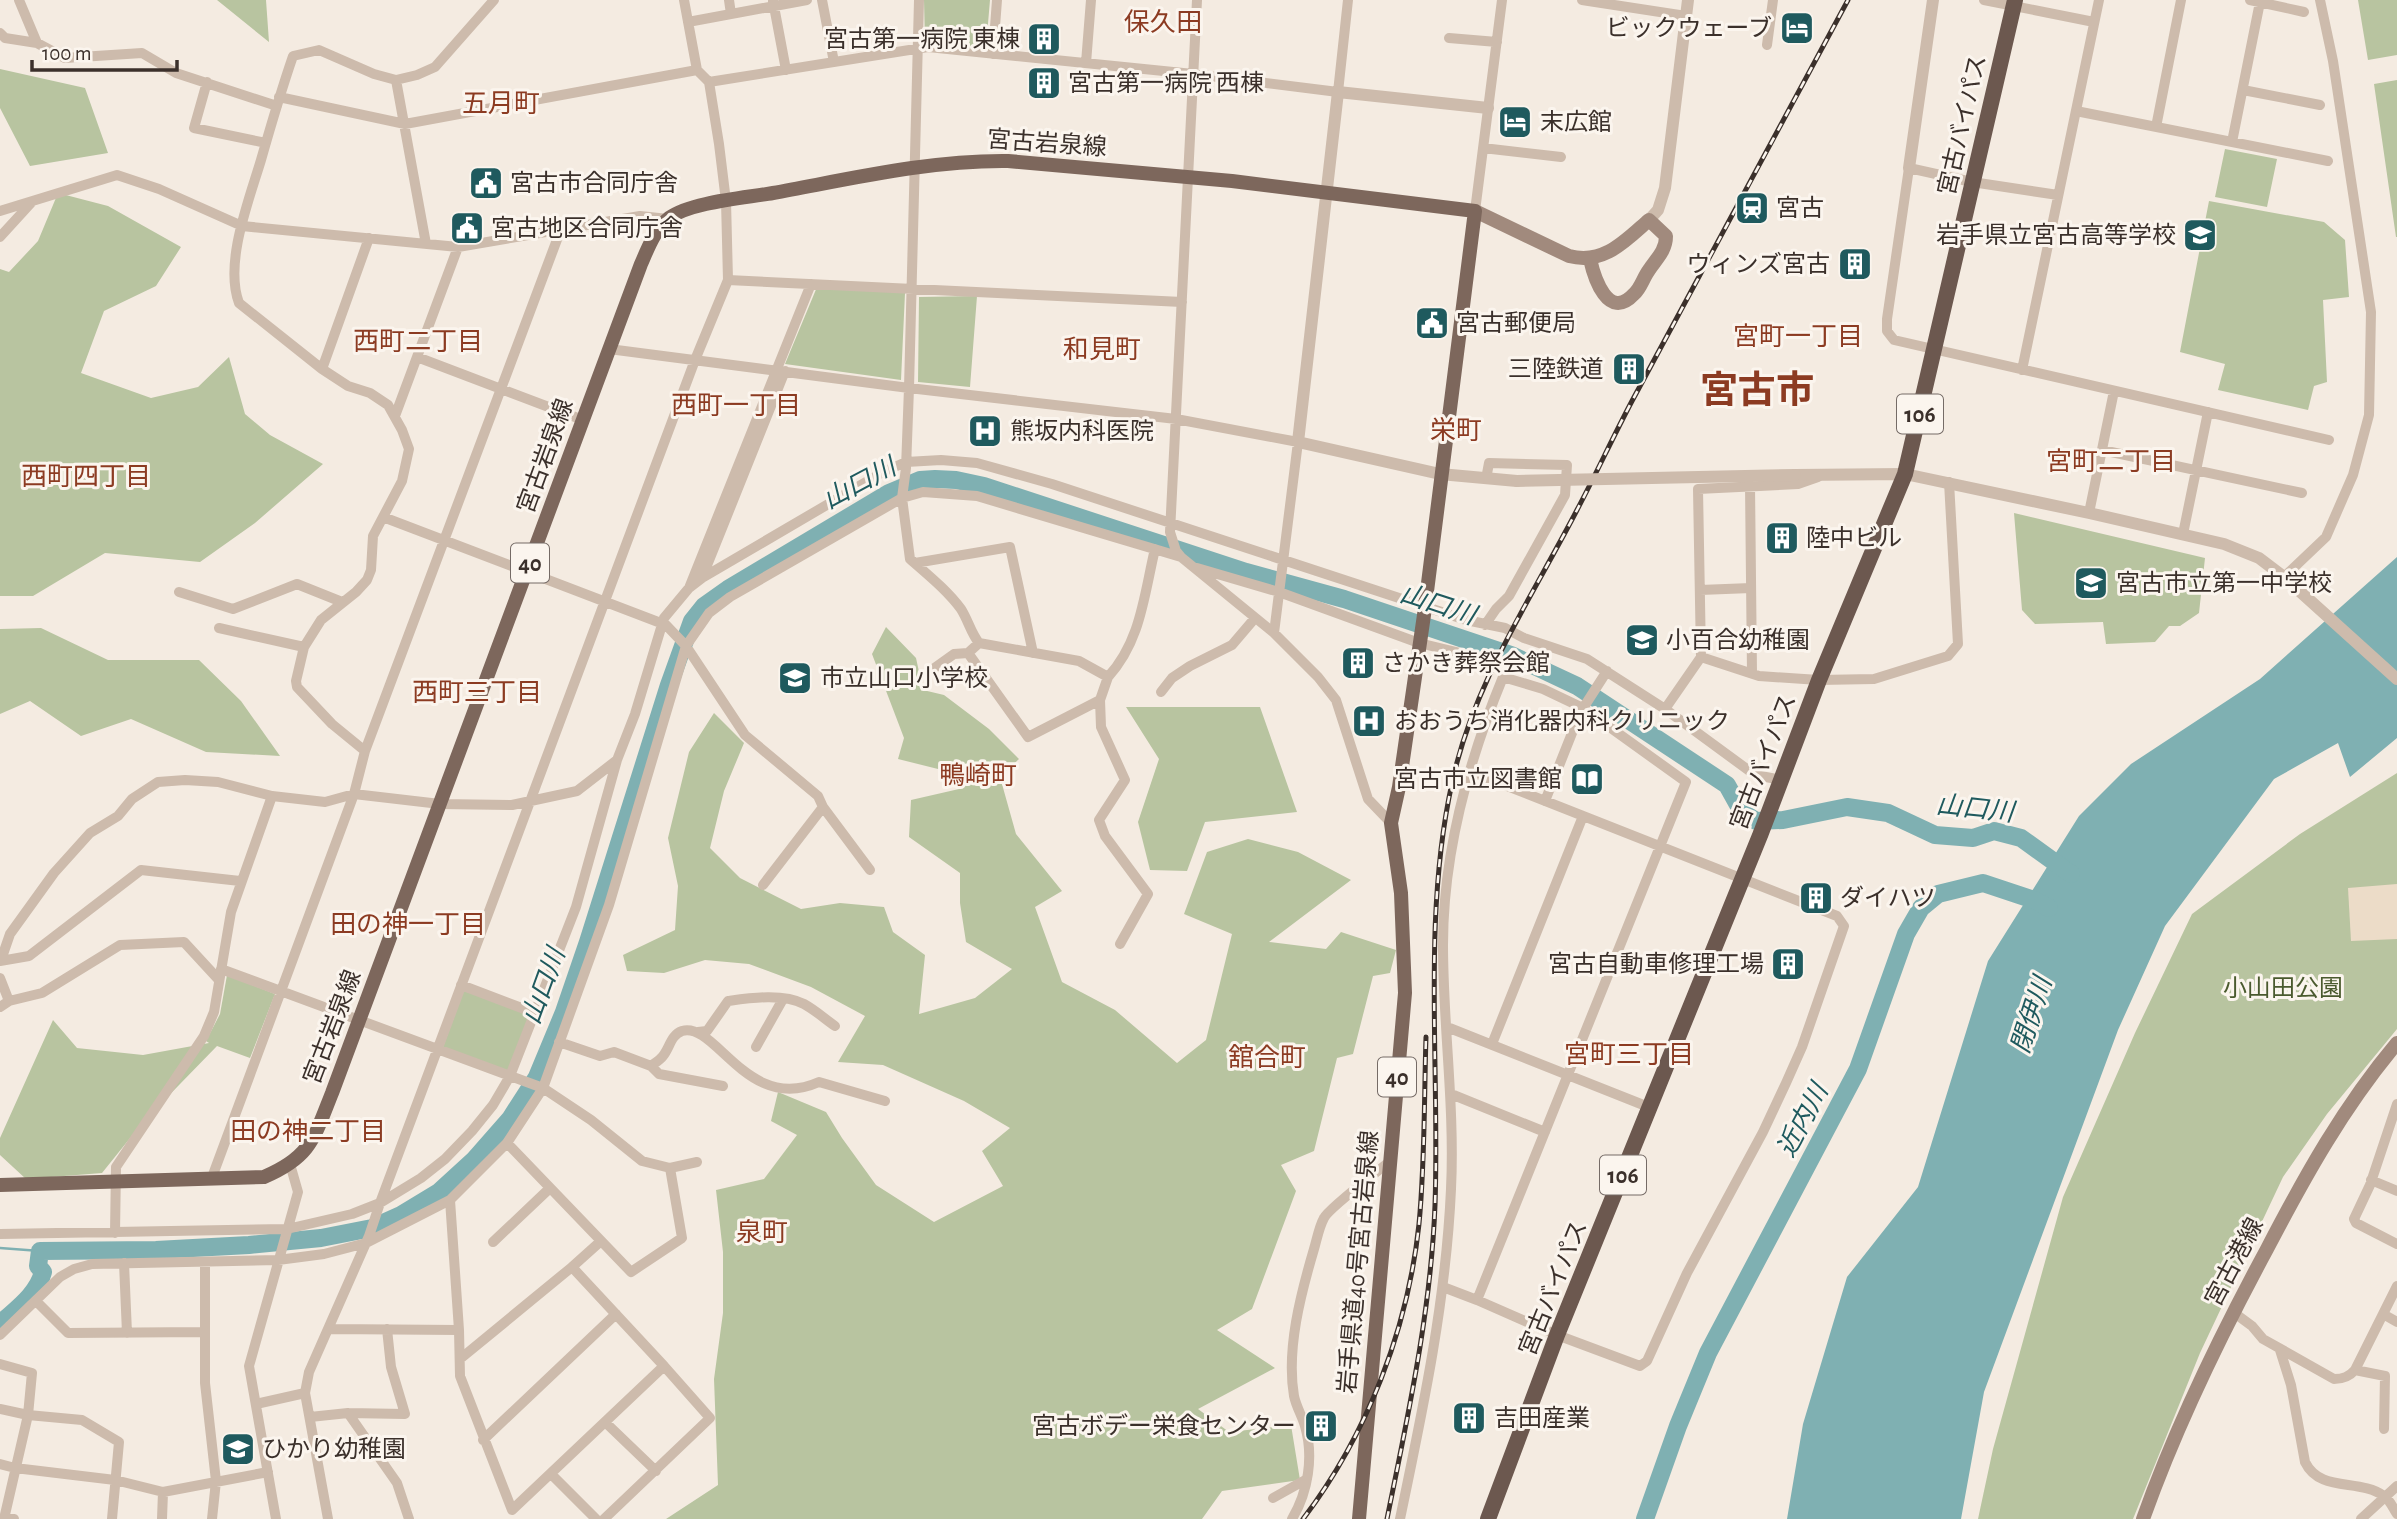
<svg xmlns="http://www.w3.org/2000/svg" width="2397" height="1519" font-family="'Alegreya Sans','Noto Sans JP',sans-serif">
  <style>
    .green { fill: #b8c4a0 }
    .plaza { fill: #ecdcc8 }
    .water { fill: #7fb0b2 }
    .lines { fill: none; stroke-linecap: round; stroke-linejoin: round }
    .stream { stroke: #7fb0b2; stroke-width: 2.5 }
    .river { stroke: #7fb0b2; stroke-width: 18 }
    .minor { stroke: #cdbbac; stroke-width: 10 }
    .tertiary { stroke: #cdbbac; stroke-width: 12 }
    .secondary { stroke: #a18a7d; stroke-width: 14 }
    .primary { stroke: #7d675c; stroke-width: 14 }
    .trunk { stroke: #6c584f; stroke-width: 16 }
    .rail-casing { stroke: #3b302b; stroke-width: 5 }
    .rail { stroke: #fbf5ee; stroke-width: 2.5; stroke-dasharray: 8; stroke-linecap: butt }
    .tertiary-bridge { stroke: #cdbbac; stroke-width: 12 }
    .labels { text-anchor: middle; stroke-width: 6; stroke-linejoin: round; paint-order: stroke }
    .shield { fill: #fbf5ee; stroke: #756b66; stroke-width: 2 }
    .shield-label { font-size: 23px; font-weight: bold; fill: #3b302b }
    .poi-label { font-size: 24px; fill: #3b302b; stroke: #fbf5ee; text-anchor: start }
    .street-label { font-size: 24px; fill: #3b302b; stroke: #fbf5ee }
    .park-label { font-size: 24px; fill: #4a5a2e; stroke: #fbf5ee }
    .neighbourhood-label { font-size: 26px; fill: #8c3b22; stroke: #fbf5ee }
    .water-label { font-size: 26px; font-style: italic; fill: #1f5a5e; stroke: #fbf5ee }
    .town-label { font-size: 38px; font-weight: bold; fill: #8c3b22; stroke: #fbf5ee }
  </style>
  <rect width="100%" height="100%" fill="#f4ebe1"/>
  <!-- green -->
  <path class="green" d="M217 0H266L269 42Z
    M924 0H990L986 47 925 43Z
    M2358 0H2397V55L2368 60Z
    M0 69 85 88 108 153 30 166 0 108Z
    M2397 80V237H2396L2374 84Z
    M2225 149 2277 159 2267 207 2215 197Z
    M58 193 108 206 181 247 156 286 104 311 81 373 151 398 198 387 229 357 245 414 270 435 323 464 255 523 200 562 105 553 33 596H0V269L9 272 38 241Z
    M2209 201 2324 222 2345 240 2349 297 2323 300 2327 382 2314 386 2308 410 2218 390 2225 364 2180 352Z
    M817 287 905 293 901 380 785 364Z
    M977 296 970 387 918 382 919 297Z
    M2014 513 2205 558 2199 613 2180 626H2169L2155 642 2106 644 2103 622 2035 624 2022 610Z
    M886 627 916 658 923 690 944 695 989 729 1019 759 1000 777 1016 834 1062 891 1035 907 1062 982 1115 1010 1177 1063 1206 1040 1232 934 1184 914 1207 852 1248 839 1298 852 1351 880 1269 942 1326 949 1341 932 1396 950 1390 973 1373 976 1353 1054 1337 1058 1314 1151 1281 1165 1296 1191 1252 1309 1217 1330 1275 1368 1198 1409 1229 1432 1291 1425 1300 1480 1222 1491 1202 1519H666L718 1485 714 1379 723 1313V1252L716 1190 764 1179 797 1135 771 1121 778 1092 826 1112 842 1138 876 1185 934 1222 1003 1186 982 1151 1010 1128 964 1101 883 1065 838 1062 865 1016 811 987 749 964 705 960 664 973 627 971 623 955 675 930 678 886 668 838 689 752 714 713 744 743 724 791 710 848 740 878 801 909 840 903 884 907 893 932 925 955 919 1014 975 998 1012 969 966 942 960 903V873L909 837 911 800 959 789 962 775 898 759 904 738 872 654Z
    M41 628 108 660H199L241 701 280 756 206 752 131 719 81 736 30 701 0 714V629Z
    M1126 707H1260L1297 812 1205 822 1187 871 1150 870 1138 822 1159 759Z
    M2397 773V1029L2327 1114 2283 1177 2200 1353 2133 1519H1978L1993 1449 2063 1197 2135 1033 2192 914 2300 834Z
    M227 975 275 994 250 1058 217 1046 143 1122 102 1173 26 1179 0 1155V1138L53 1020 77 1048 143 1055 209 1043 206 1041 220 1014Z
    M464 990 531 1015 508 1072 443 1047Z"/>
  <!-- plaza -->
  <path class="plaza" d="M2397 884V939L2351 941 2348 888Z"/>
  <!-- water -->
  <path class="water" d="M2397 557V738L2350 777 2338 743 2274 779 2165 926 2118 1030 1984 1392 1961 1519H1787L1803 1424 1847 1277 1918 1187 1988 961 2079 816 2131 764 2260 679Z"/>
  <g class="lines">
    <!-- stream -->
    <path class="stream" d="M0 1248 40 1251"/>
    <!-- river -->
    <path class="river" d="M0 1324C16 1309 37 1295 43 1272L38 1266 40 1251 156 1250 249 1245 321 1238 372 1228 401 1215 439 1192 474 1160 510 1119 537 1077 564 1012 588 942 669 685 692 621 704 606 728 589 889 493 920 480 935 479 956 480 984 486 1246 572 1344 599 1511 655 1577 686 1727 785 1742 812 1756 821 1783 820 1847 807 1888 813 1935 835 1973 838 1994 831 2021 838 2071 874
      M1645 1519 1678 1426 1708 1353 1858 1069 1906 934 1921 908 1938 894 1983 883 2034 900 2049 908"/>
    <!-- minor -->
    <path class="minor" d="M19 0 37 43 65 58 142 53 176 73 277 106
      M729 0 731 14
      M822 0 834 62
      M919 0 909 388 906 468 902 498 910 559C928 575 947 590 961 609 968 620 971 633 979 643L1079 661 1108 677C1141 641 1144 595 1155 549
      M1197 0 1170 532 1176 551 1181 557 1274 633 1318 677 1336 700 1368 799 1391 823
      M1582 0 1686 16
      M1984 0 2094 22
      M2250 0 2304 12
      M773 1 786 70
      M688 22 807 0
      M0 33 5 38 37 43
      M1449 38 1497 42
      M1767 45 1773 0
      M993 54 997 0
      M1086 63 1091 0
      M396 80 426 244
      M207 82 194 128 266 143
      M709 82 928 47 1193 74 1338 92 1348 0
      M2243 90 2320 105
      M279 97 405 124 697 70
      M2076 111 2328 161
      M2156 127 2181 0
      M2232 142 2260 2
      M1483 148 1561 157
      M2058 195 1972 182 1909 168 1887 319V331L1894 340 2329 440
      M0 211 117 175 159 189 242 226 458 247 640 216 668 219
      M1475 211 1502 0
      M0 237 31 203
      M728 280 1182 302
      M609 349 909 388 1176 419 1298 442 1274 633
      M417 357 583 420
      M322 369 369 238
      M2022 370 2099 0
      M395 416 458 247
      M2102 450 2302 493
      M1750 485 1752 673
      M2089 513 2114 391
      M383 517 666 625 686 646 745 735 818 796 823 807 870 870
      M2183 534 2208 412
      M915 563 1010 547 1033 653
      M1197 568 1279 592 1419 643 1477 657
      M2284 577 2326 537 2353 475 2369 415 2371 312 2333 61 2320 0
      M702 578 785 371
      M689 588 811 284
      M1700 590 1751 588
      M179 592 233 609 297 584 342 602
      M1485 625 1496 609 1509 596 1565 495 1567 465 1489 463 1486 479
      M219 628 304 647
      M979 643 968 653 1028 737 1100 700 1108 677
      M1701 657 1759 676 1819 680 1874 679 1948 656 1958 644 1949 482
      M933 669 954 654 968 653
      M1161 692 1172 678 1190 666 1232 645 1255 618
      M1100 700 1101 727 1125 780 1099 820 1105 836 1148 894 1120 944
      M1665 709 1701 657 1698 489 1798 484 1818 477
      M365 751 332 724 297 687 296 681 304 647 321 620 356 592 367 580 371 570 373 536 402 481 409 449 402 430 388 405 370 393 348 386 322 369 239 303C224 263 249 200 261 160 271 125 281 91 293 56L319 50 374 74 396 80 417 75 435 67 494 0
      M1545 801 1580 713 1607 671
      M763 885 823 807
      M1 960 10 934 54 873 90 833 118 816 132 799 158 782 185 780 218 782 272 796 325 802 354 794 440 804 512 805 577 791 617 760 635 714 664 618 689 588 702 578 883 472 906 462 941 460 977 463 1052 484 1466 620 1505 628 1524 638 1587 659 1665 709 1755 775 1782 780
      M0 961 29 956 141 870 240 881
      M221 969 543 1088 591 1120 642 1161 670 1168 697 1162
      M0 978 9 1001 0 1007
      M461 985 535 1013
      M9 1001 42 993 120 945 184 942 219 980
      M1447 1027 1651 1108
      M698 1032 707 1031 728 1001C750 998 783 993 804 1004 815 1010 825 1019 835 1026
      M559 1042 600 1056 614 1052 651 1066C655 1063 660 1060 663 1056 670 1047 671 1035 682 1031 716 1021 747 1114 819 1082L885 1101
      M1492 1044 1583 816
      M756 1047 783 999
      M651 1066 659 1074 723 1086
      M1451 1094 1545 1132
      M2397 1104 2370 1185 2354 1219 2356 1223 2397 1244
      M507 1143 631 1272 682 1238 670 1168
      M211 1180 354 794 365 751 561 229
      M2371 1180 2397 1191
      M450 1200 459 1330 460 1376 512 1510 664 1366 572 1267 601 1241
      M115 1233 116 1167 204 1036 214 1012 231 912 272 796
      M0 1234 287 1229 352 1214 380 1203 421 1178 445 1159 472 1131 493 1105 510 1076 576 907 617 760
      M493 1242 550 1188
      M124 1263 127 1333
      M205 1263V1383L216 1481 212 1519
      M1443 1287 1477 1300 1557 1335 1640 1366 1647 1361 1687 1273 1763 1132 1786 1083 1802 1047 1844 926 1837 916 1469 771
      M36 1301 68 1333 205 1332
      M2233 1312 2252 1326 2263 1339 2334 1379C2343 1379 2349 1377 2355 1370L2397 1286
      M2383 1314 2397 1322
      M328 1329 459 1330
      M0 1335 60 1277 74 1269 92 1264 278 1260 324 1254 366 1243 450 1200 507 1143 543 1088 609 905 686 646 709 613 730 597 902 498 923 492 977 496 1181 557
      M2280 1350 2291 1385 2305 1462C2320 1493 2359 1478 2384 1496 2390 1500 2393 1508 2397 1514
      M460 1359 572 1267
      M0 1364 32 1373 28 1415 4 1519
      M2355 1370 2385 1376 2384 1429
      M256 1404 305 1393
      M0 1409 28 1415 82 1420 119 1442 112 1519
      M348 1413 397 1483 409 1519
      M310 1417 348 1413 405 1414 391 1367 387 1329
      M605 1422 656 1471
      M483 1440 616 1314
      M0 1464 15 1468 115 1480 163 1492 268 1472
      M551 1474 596 1519
      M1273 1498 1307 1479
      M4 1518 14 1519
      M162 1519 163 1492
      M276 1519 249 1366 298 1192 290 1164
      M328 1519 305 1393 309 1372 369 1236 380 1203 695 360 728 280 726 201 719 144 709 82 697 70 684 0
      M604 1519 710 1418 664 1366
      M1292 1519C1308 1492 1314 1457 1305 1426 1302 1416 1296 1406 1294 1396 1286 1349 1301 1293 1314 1249 1317 1239 1319 1227 1324 1218 1329 1208 1377 1172 1389 1162
      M1400 1519C1423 1409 1446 1301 1451 1189 1455 1107 1443 1026 1443 945 1443 852 1468 762 1503 677L1543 689 1583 708 1686 782 1477 1300
      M2361 1519 2397 1486"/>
    <!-- tertiary -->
    <path class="tertiary" d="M1488 108 1338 92 1298 442 1440 474 1517 481
      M1909 168 1933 0
      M1649 220 1658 210 1665 188 1688 0
      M1795 475 1905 474 2089 513 2224 544 2259 558 2284 577 2397 679"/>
    <!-- secondary -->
    <path class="secondary" d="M1475 211 1569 256C1604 265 1625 241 1649 220L1666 236C1666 251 1656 259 1649 270 1643 278 1641 288 1634 294 1608 322 1594 277 1590 259
      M2143 1519C2176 1426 2220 1336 2267 1249 2305 1176 2344 1106 2397 1043"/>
    <!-- primary -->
    <path class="primary" d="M0 1185 264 1177C311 1157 314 1138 332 1093L641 264C648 248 655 229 669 218 691 202 745 198 773 193 850 179 929 160 1008 161L1232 181 1475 211 1424 615 1399 787 1391 823 1401 893 1405 993 1359 1519"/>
    <!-- trunk -->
    <path class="trunk" d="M1488 1519 1557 1335 1761 833 1819 680 1905 474 2015 0"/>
    <!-- rail casing -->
    <g class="rail-casing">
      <path id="rail" d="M1303 1519C1367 1435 1408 1329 1419 1224 1425 1162 1424 1100 1426 1037
        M1387 1519C1408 1415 1431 1311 1435 1205 1440 1067 1422 919 1452 783 1473 684 1531 599 1577 510 1596 474 1613 437 1632 401 1704 268 1776 134 1848 0"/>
    </g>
    <!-- rail -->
    <use href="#rail" class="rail"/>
    <!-- tertiary-bridge -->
    <path class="tertiary-bridge" d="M1517 481 1795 475"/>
  </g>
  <!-- icons -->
  <defs>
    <g id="hotel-square" transform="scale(1.75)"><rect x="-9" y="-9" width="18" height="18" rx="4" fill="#1f5a5e" stroke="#fbf5ee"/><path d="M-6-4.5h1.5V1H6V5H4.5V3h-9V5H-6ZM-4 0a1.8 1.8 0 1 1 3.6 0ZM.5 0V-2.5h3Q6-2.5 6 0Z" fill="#fff"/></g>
    <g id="building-square" transform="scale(1.75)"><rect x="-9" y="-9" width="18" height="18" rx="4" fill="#1f5a5e" stroke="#fbf5ee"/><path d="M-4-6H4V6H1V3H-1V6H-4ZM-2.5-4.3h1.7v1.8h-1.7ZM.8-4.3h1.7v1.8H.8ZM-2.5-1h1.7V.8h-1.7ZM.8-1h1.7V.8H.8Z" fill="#fff"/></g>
    <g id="civic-square" transform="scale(1.75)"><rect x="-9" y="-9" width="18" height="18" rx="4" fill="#1f5a5e" stroke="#fbf5ee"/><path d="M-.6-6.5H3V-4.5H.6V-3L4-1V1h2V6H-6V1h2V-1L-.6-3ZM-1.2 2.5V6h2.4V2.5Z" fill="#fff"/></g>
    <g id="station-square" transform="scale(1.75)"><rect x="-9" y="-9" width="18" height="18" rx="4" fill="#1f5a5e" stroke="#fbf5ee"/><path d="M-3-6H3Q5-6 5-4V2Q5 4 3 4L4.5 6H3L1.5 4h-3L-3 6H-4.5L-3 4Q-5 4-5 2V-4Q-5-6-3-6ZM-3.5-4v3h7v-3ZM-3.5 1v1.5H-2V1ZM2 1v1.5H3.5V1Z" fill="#fff"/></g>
    <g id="school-square" transform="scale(1.75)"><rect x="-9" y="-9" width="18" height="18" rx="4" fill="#1f5a5e" stroke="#fbf5ee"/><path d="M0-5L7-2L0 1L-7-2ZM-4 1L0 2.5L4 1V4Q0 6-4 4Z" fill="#fff"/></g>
    <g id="hospital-square" transform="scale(1.75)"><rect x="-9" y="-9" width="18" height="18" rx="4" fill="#1f5a5e" stroke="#fbf5ee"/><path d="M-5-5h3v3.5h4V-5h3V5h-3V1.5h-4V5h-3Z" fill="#fff"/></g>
    <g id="library-square" transform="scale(1.75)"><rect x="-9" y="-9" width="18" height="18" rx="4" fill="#1f5a5e" stroke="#fbf5ee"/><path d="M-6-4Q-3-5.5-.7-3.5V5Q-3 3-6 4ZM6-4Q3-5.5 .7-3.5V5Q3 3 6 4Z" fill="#fff"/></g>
  </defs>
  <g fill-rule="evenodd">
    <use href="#hotel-square" x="1797" y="28"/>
    <use href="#building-square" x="1044" y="39"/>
    <use href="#building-square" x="1044" y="83"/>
    <use href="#hotel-square" x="1515" y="122"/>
    <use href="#civic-square" x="486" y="183"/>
    <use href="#station-square" x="1752" y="208"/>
    <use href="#civic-square" x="467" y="228"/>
    <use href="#school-square" x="2200" y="235"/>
    <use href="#building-square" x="1855" y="264"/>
    <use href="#civic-square" x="1432" y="323"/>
    <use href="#building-square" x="1629" y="369"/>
    <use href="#hospital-square" x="985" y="431"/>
    <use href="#building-square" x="1782" y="538"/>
    <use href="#school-square" x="2091" y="583"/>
    <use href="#school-square" x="1642" y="640"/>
    <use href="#building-square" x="1358" y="663"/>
    <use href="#school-square" x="795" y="678"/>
    <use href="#hospital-square" x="1369" y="721"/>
    <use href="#library-square" x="1587" y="779"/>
    <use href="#building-square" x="1816" y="898"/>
    <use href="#building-square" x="1788" y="964"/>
    <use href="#building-square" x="1469" y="1418"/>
    <use href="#building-square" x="1321" y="1426"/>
    <use href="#school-square" x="238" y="1449"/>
  </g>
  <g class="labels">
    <!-- shield labels -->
    <g class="shield">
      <rect x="1897" y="394.5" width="46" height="39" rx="5"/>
      <rect x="511" y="543.5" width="38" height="39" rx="5"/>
      <rect x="1378" y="1057.5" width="38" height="39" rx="5"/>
      <rect x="1600" y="1155.5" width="46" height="39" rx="5"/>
    </g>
    <g class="shield-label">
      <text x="1920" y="422">106</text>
      <text x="530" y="571">40</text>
      <text x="1397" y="1085">40</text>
      <text x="1623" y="1183">106</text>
    </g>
    <!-- poi labels -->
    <g class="poi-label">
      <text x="1772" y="36" text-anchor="end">ビックウェーブ</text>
      <text x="1020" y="47" text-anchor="end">宮古第一病院 東棟</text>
      <text x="1068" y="91">宮古第一病院 西棟</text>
      <text x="1540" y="130">末広館</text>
      <text x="510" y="191">宮古市合同庁舎</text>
      <text x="1776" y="216">宮古</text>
      <text x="491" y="236">宮古地区合同庁舎</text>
      <text x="2176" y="243" text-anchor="end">岩手県立宮古高等学校</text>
      <text x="1830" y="272" text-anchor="end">ウィンズ宮古</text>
      <text x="1456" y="331">宮古郵便局</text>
      <text x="1604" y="377" text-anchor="end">三陸鉄道</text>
      <text x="1010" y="439">熊坂内科医院</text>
      <text x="1806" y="546">陸中ビル</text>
      <text x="2116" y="591">宮古市立第一中学校</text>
      <text x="1666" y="648">小百合幼稚園</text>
      <text x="1382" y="671">さかき葬祭会館</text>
      <text x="820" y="686">市立山口小学校</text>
      <text x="1394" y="729">おおうち消化器内科クリニック</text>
      <text x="1562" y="787" text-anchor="end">宮古市立図書館</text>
      <text x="1840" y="906">ダイハツ</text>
      <text x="1764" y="972" text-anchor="end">宮古自動車修理工場</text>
      <text x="1494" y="1426">吉田産業</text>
      <text x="1296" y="1434" text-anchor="end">宮古ボデー栄食センター</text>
      <text x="262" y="1457">ひかり幼稚園</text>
    </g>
    <!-- street labels -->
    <g class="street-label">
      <text transform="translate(1962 125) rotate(-77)" y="8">宮古バイパス</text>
      <text transform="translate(1047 143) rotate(4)" y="8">宮古岩泉線</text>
      <text transform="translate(545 456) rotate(-70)" y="8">宮古岩泉線</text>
      <text transform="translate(1763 762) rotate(-69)" y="8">宮古バイパス</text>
      <text transform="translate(332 1027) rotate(-69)" y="8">宮古岩泉線</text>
      <text transform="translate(1358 1262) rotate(-85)" y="8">岩手県道40号宮古岩泉線</text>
      <text transform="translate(2234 1262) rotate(-62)" y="8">宮古港線</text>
      <text transform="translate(1553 1288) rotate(-68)" y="8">宮古バイパス</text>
    </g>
    <!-- park labels -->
    <g class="park-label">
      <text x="2283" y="996">小山田公園</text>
    </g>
    <!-- neighbourhood labels -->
    <g class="neighbourhood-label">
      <text x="1163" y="31">保久田</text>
      <text x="501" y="112">五月町</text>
      <text x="1798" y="345">宮町一丁目</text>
      <text x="418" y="350">西町二丁目</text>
      <text x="1102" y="358">和見町</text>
      <text x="736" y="414">西町一丁目</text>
      <text x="1456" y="439">栄町</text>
      <text x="2111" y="470">宮町二丁目</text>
      <text x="86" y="485">西町四丁目</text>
      <text x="477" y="701">西町三丁目</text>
      <text x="978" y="784">鴨崎町</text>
      <text x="408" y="933">田の神一丁目</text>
      <text x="1629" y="1063">宮町三丁目</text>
      <text x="1267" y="1066">舘合町</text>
      <text x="308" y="1140">田の神二丁目</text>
      <text x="762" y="1241">泉町</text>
    </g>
    <!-- water labels -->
    <g class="water-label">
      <text transform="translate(859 483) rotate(-28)" y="9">山口川</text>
      <text transform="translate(1438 604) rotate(18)" y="9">山口川</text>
      <text transform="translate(1975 808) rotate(6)" y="9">山口川</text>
      <text transform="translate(543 986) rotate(-70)" y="9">山口川</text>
      <text transform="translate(2031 1015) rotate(-72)" y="9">閉伊川</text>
      <text transform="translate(1802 1120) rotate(-62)" y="9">近内川</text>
    </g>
    <!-- town labels -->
    <g class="town-label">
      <text x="1757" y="403">宮古市</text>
    </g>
  </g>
  <!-- scale -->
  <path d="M32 60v10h145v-10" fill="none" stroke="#3b302b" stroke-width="3.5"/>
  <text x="42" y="60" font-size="21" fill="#3b302b" stroke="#fbf5ee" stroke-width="5" paint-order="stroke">100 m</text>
</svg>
